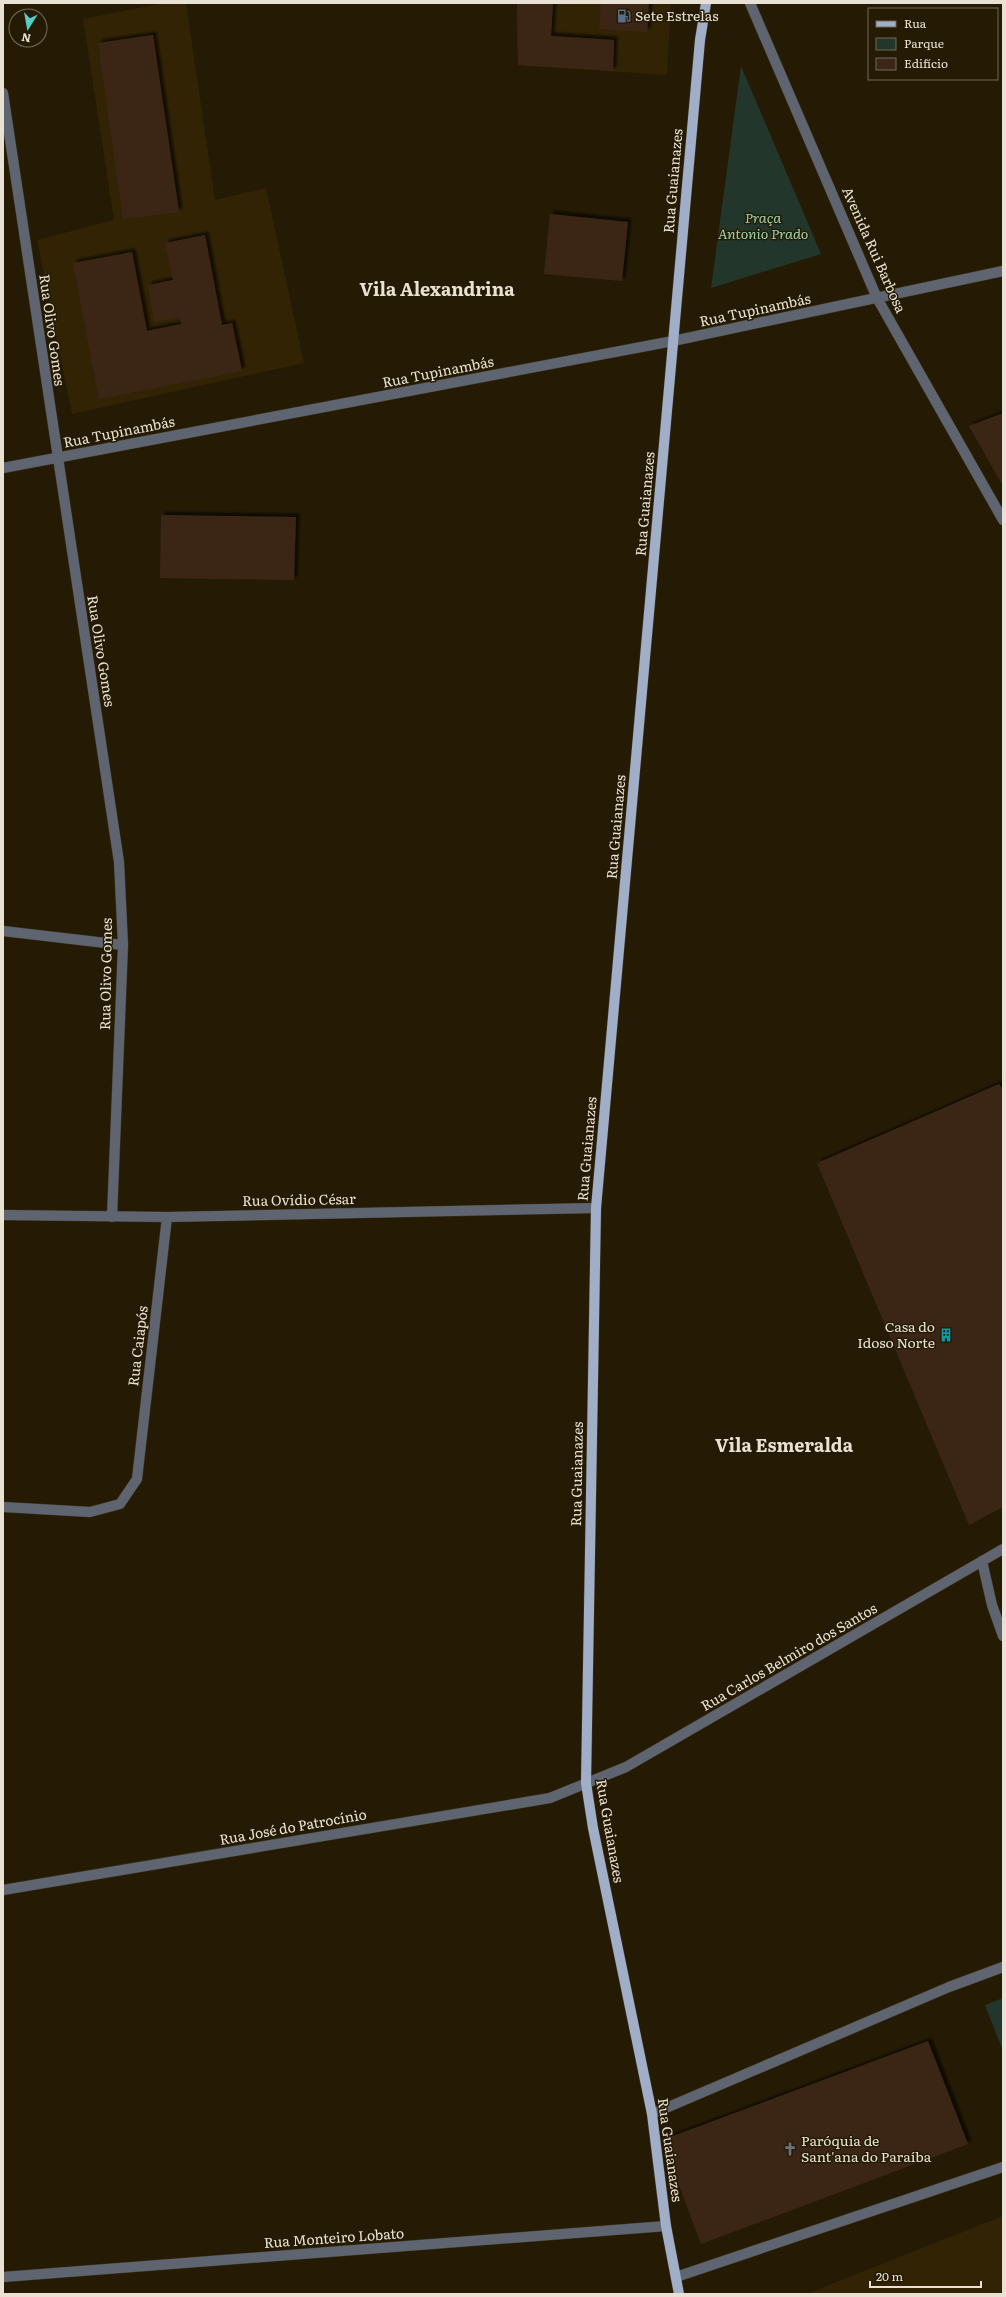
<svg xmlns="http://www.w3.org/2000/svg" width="1006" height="2297" font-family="Literata,serif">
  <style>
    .built { fill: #312304 }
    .green { fill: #23362b }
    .building { fill: #3b2717; filter: url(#shadow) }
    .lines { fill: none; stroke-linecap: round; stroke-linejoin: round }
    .minor-casing { stroke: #403721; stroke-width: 11 }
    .major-casing { stroke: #403721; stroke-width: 11 }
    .minor { stroke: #5e6570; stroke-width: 10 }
    .major { stroke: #a0afc7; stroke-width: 10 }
    .labels { text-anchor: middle; stroke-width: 3; stroke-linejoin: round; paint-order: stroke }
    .poi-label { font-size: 14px; fill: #e9e2d4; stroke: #251b04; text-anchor: start }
    .street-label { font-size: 14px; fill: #e9e2d4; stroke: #251b04 }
    .park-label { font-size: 14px; font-style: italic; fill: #98d1b0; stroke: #251b04 }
    .district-label { font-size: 18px; font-weight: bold; fill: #e9e2d4; stroke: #251b04 }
  </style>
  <defs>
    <filter id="shadow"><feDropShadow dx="3.5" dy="-3.5" stdDeviation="1" flood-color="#0009"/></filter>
  </defs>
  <rect width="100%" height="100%" fill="#251b04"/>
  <!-- built -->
  <path class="built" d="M164 3H186L215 200 266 188 304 363 72 414 37 240 114 220 83 19Z
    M517 3H671L667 75 518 65Z
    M1003 2216V2294H806Z"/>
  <!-- green -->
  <path class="green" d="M741 66 821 254 711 288Z
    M1003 1998V2051L985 2005Z"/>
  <!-- building -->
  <path class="building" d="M517 3H553L551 36 614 40 613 71 518 65Z
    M601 3H649L647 32 599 29Z
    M153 35 179 212 123 219 98 43Z
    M550 214 628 222 622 281 544 274Z
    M205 235 222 325 232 323 242 371 99 399 73 263 132 252 147 331 181 324 180 317 154 322 148 285 173 280 165 243Z
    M1003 413V486L969 426Z
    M161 515 296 517 294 580 160 578Z
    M999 1084 1003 1090V1507L969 1525 817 1163Z
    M928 2041 968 2144 701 2244 662 2140Z"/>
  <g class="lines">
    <!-- minor casing -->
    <g class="minor-casing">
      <path id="minor" d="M750 3 877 298 1003 520
        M3 93 119 862 123 945 112 1217
        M3 468 673 341 1003 271
        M3 931 123 945
        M3 1215 167 1217 596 1208
        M3 1507 90 1512 120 1504 137 1479 167 1217
        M982 1561 992 1605 1003 1636
        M3 1890 550 1798 626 1767 1003 1549
        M652 2114 949 1987 1003 1967
        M3 2277 666 2226
        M676 2277 1003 2167"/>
    </g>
    <!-- major casing -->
    <g class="major-casing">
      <path id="major" d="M679 2294 666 2226 652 2114 593 1828 586 1783 596 1208 700 40 706 3"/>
    </g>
    <!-- minor -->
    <use href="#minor" class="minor"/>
    <!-- major -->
    <use href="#major" class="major"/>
  </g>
  <!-- icons -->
  <defs>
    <g id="fuel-bare" transform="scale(1.08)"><path d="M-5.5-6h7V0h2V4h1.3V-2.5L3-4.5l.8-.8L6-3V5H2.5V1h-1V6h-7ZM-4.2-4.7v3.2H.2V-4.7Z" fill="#5c6f8a" stroke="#251b04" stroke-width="2.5" paint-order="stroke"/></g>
    <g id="building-bare" transform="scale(1.08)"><path d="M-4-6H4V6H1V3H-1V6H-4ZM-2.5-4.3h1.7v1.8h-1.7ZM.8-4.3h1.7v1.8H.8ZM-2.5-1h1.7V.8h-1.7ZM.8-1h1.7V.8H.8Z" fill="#0f9aa8" stroke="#251b04" stroke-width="2.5" paint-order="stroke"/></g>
    <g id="church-bare" transform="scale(1.08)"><path d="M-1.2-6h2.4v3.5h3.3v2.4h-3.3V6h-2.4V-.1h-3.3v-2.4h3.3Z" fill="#6b7280" stroke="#251b04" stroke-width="2.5" paint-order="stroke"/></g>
  </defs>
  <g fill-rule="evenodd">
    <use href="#fuel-bare" x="624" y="16"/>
    <use href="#building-bare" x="946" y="1335"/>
    <use href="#church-bare" x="790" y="2149"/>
  </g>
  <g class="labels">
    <!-- poi labels -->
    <g class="poi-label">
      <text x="635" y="21">Sete Estrelas</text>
      <text x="935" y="1332" text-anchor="end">Casa do<tspan x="935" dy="16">Idoso Norte</tspan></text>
      <text x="801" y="2146">Paróquia de<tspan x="801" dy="16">Sant'ana do Paraíba</tspan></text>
    </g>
    <!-- street labels -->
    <g class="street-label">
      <text transform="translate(673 181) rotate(-85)" y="5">Rua Guaianazes</text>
      <text transform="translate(874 250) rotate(66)" y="5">Avenida Rui Barbosa</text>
      <text transform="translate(755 310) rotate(-12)" y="5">Rua Tupinambás</text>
      <text transform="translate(52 330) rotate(82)" y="5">Rua Olivo Gomes</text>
      <text transform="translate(438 372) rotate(-11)" y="5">Rua Tupinambás</text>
      <text transform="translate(119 432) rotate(-11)" y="5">Rua Tupinambás</text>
      <text transform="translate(645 504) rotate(-85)" y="5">Rua Guaianazes</text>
      <text transform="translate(101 651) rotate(81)" y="5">Rua Olivo Gomes</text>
      <text transform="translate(616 827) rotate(-85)" y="5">Rua Guaianazes</text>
      <text transform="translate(106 974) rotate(-89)" y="5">Rua Olivo Gomes</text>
      <text transform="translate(587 1149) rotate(-85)" y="5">Rua Guaianazes</text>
      <text transform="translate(299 1200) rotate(-1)" y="5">Rua Ovídio César</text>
      <text transform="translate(138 1346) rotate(-83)" y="5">Rua Caiapós</text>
      <text transform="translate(577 1474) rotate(-89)" y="5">Rua Guaianazes</text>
      <text transform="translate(789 1657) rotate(-30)" y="5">Rua Carlos Belmiro dos Santos</text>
      <text transform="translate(293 1827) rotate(-10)" y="5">Rua José do Patrocínio</text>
      <text transform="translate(610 1831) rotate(80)" y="5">Rua Guaianazes</text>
      <text transform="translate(670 2150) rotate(82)" y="5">Rua Guaianazes</text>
      <text transform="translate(334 2238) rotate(-4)" y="5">Rua Monteiro Lobato</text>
    </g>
    <!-- park labels -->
    <g class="park-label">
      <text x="763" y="223">Praça<tspan x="763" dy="16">Antonio Prado</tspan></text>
    </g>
    <!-- district labels -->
    <g class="district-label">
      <text x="437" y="296">Vila Alexandrina</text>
      <text x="784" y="1452">Vila Esmeralda</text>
    </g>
  </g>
  <!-- border -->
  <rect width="1006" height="2297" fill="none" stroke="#e9e2d4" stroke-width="8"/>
  <!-- legend -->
  <rect x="868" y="8" width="130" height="72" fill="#251b04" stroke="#736b57"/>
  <rect x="876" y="21" width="20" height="6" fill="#a0afc7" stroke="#736b57"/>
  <text x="904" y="28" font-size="12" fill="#e9e2d4">Rua</text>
  <rect x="876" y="38" width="20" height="12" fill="#23362b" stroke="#736b57"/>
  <text x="904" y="48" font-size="12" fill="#e9e2d4">Parque</text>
  <rect x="876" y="58" width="20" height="12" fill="#3b2717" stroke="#736b57"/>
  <text x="904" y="68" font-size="12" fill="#e9e2d4">Edifício</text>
  <!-- north arrow -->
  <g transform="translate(28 28) rotate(191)"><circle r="19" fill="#251b04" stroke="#736b57"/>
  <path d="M0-3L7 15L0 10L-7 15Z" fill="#54cdc8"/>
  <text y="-6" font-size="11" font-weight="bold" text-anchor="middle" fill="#e9e2d4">N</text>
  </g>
  <!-- scale -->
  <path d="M870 2281v6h111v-6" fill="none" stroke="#e9e2d4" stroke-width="2"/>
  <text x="876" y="2281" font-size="12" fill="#e9e2d4" stroke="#251b04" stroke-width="3" paint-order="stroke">20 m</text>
</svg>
